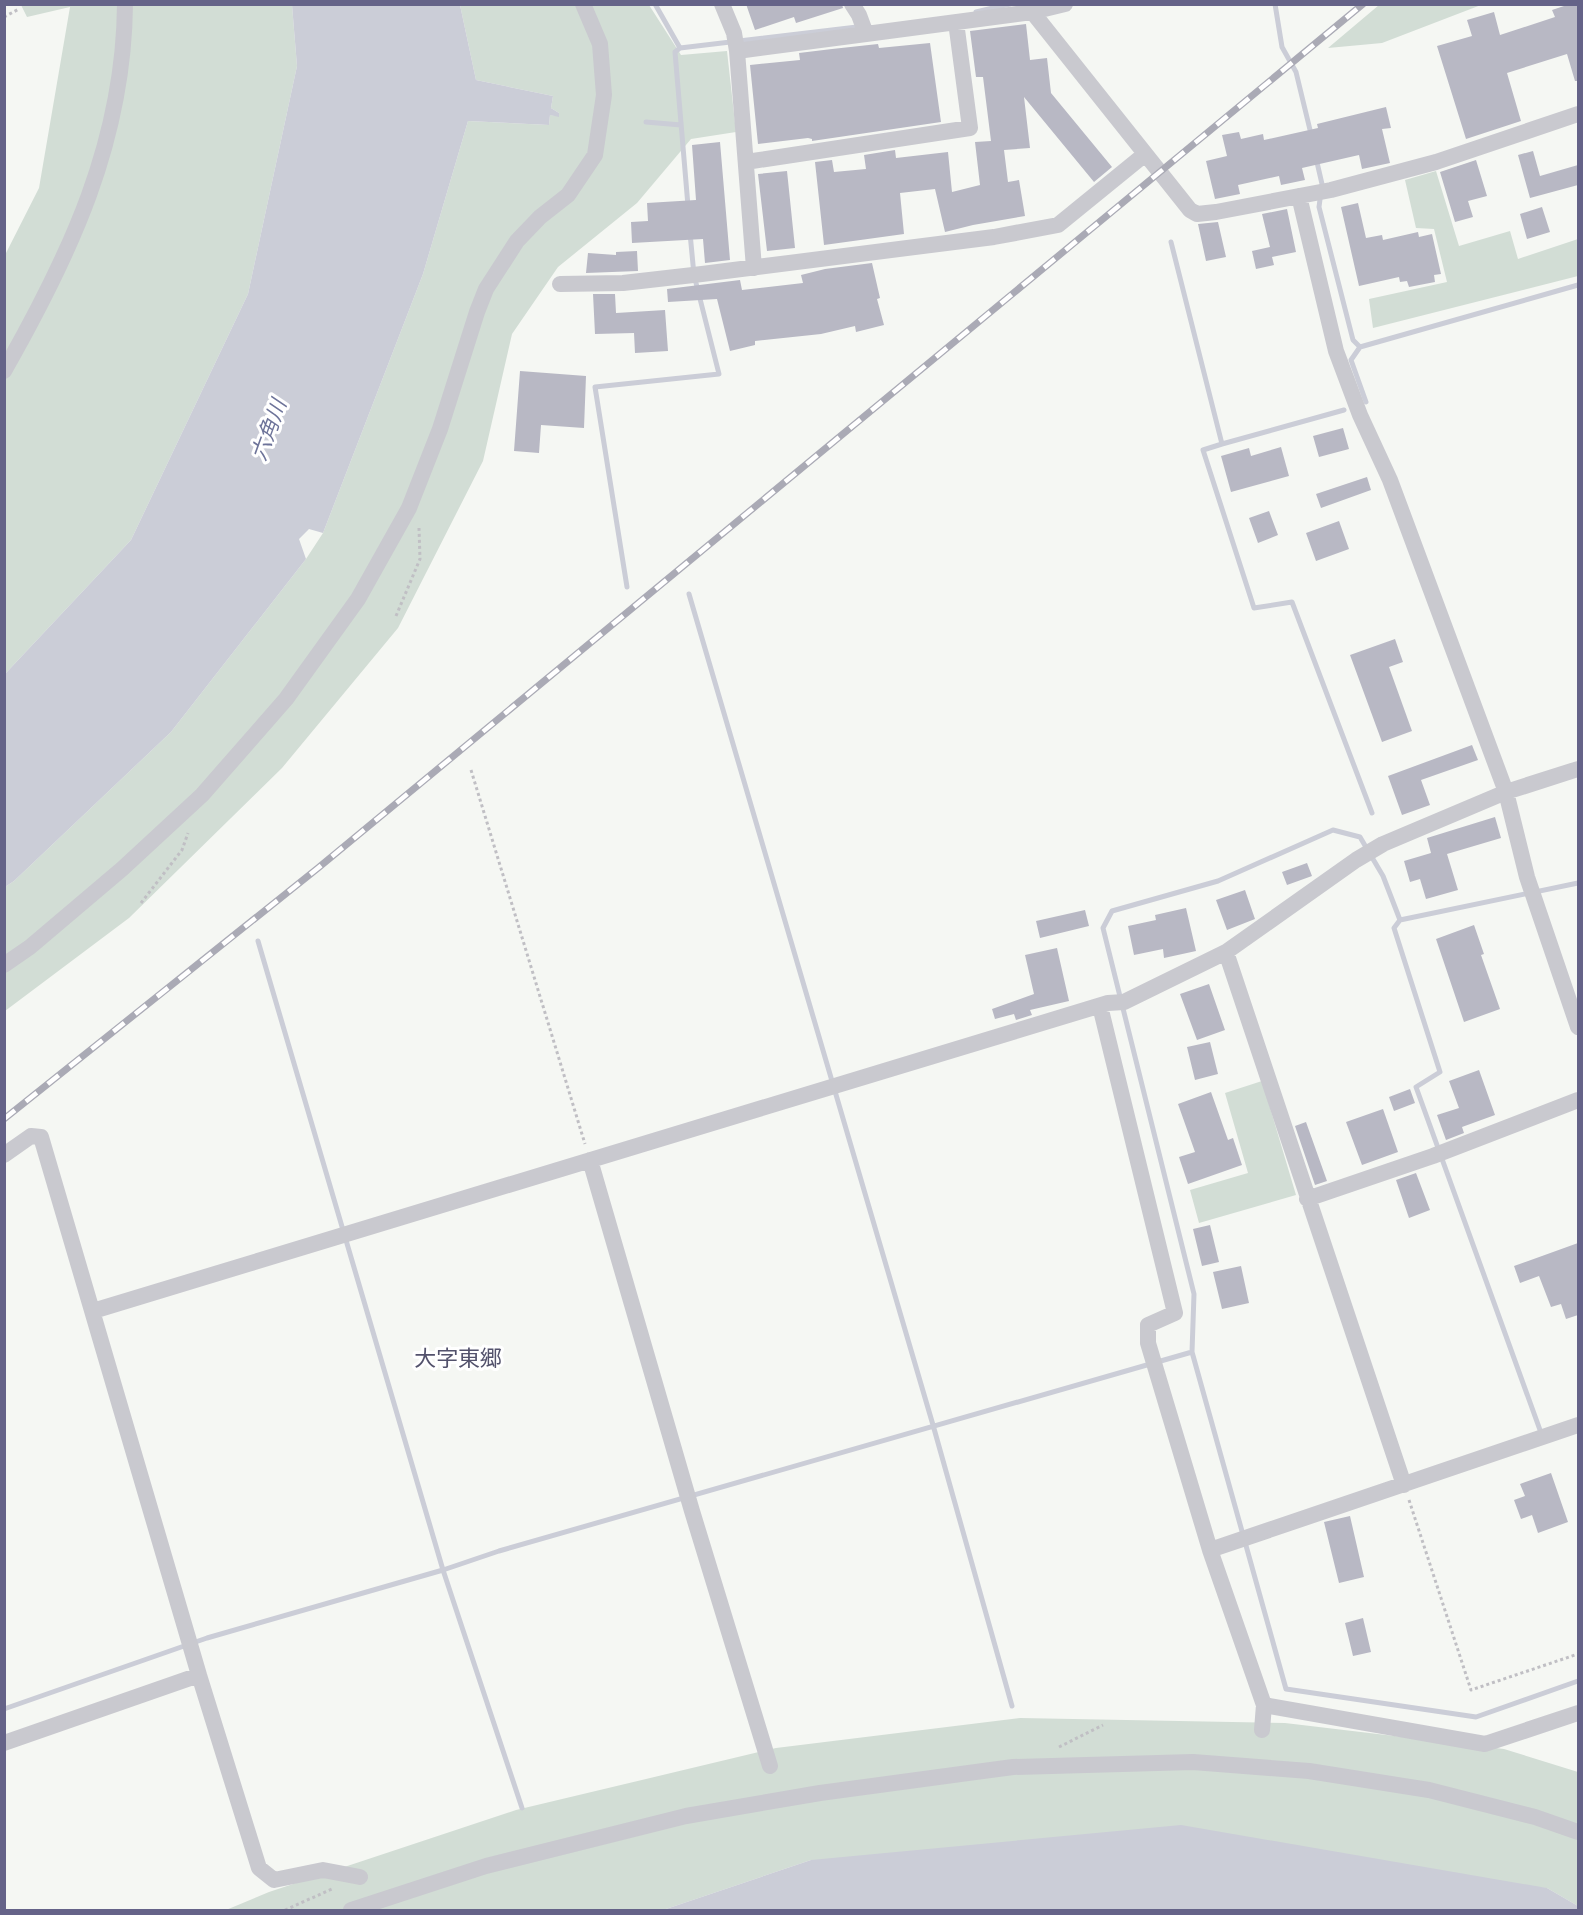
<svg xmlns="http://www.w3.org/2000/svg" width="1583" height="1915" font-family="Montserrat,'Noto Sans JP',sans-serif">
  <style>
    .green { fill: #d2ddd5 }
    .water { fill: #cbcdd7 }
    .lines { fill: none; stroke-linecap: round; stroke-linejoin: round }
    .stream { stroke: #cbcdd7; stroke-width: 5 }
    .building { fill: #b8b8c4 }
    .path { stroke: #c0bfc4; stroke-width: 3; stroke-dasharray: 3 3; stroke-linecap: butt }
    .minor { stroke: #c9c9cf; stroke-width: 16 }
    .rail-casing { stroke: #aaaab5; stroke-width: 7 }
    .rail { stroke: #fff; stroke-width: 4.5; stroke-dasharray: 14; stroke-linecap: butt }
    .labels { text-anchor: middle; stroke-width: 6; stroke-linejoin: round; paint-order: stroke }
    .water-label { font-size: 21px; font-style: italic; fill: #6d7399; stroke: #fff }
    .quarter-label { font-size: 22px; fill: #53526c; stroke: #fff }
  </style>
  <rect width="100%" height="100%" fill="#f5f7f3"/>
  <!-- green -->
  <path class="green" d="M21 5H292L297 66 248 294 131 540 5 674 4 257 39 188 70 7 27 17Z
    M460 5H649L681 55 727 51 736 132 691 139 637 203 558 267 512 334 483 461 398 628 282 768 129 918 5 1011V887L14 881 171 732 306 559 323 533 423 274 468 121 549 125 550 115 559 116V113L551 108 553 96 476 80Z
    M1379 5V4L1481 5 1382 43 1328 48Z
    M1436 171 1459 246 1510 231 1518 259 1578 239V276L1373 328 1369 299 1447 282 1434 229 1416 228 1405 180Z
    M1262 1081 1296 1195 1199 1223 1190 1190 1248 1173 1225 1093Z
    M1020 1718 1285 1723 1504 1749 1578 1772V1906L1547 1888 811 1860 663 1910H226L269 1892 516 1810 776 1748Z"/>
  <!-- water -->
  <path class="water" d="M292 5H460L476 80 553 96 551 108 559 113V117L550 115 549 125 468 121 423 274 323 533 309 529 299 539 306 559 171 732 14 881 5 887V674L131 540 248 294 297 66Z
    M1181 1825 1547 1888 1578 1906V1910H663L811 1860Z"/>
  <g class="lines">
    <!-- stream -->
    <path class="stream" d="M655 4 680 48
      M1275 4 1282 47 1296 72 1311 134
      M976 12 1010 4
      M646 122 681 125
      M1316 158 1322 184 1319 207 1353 340 1360 347 1578 285
      M688 206 675 52 680 48 857 27
      M1171 242 1222 444 1203 450 1254 608 1292 602 1372 813
      M1360 347 1351 360 1366 402
      M1222 444 1344 410
      M627 587 595 387 719 374 694 275 690 233
      M689 594 933 1425 1012 1706
      M1578 883 1400 920 1383 876 1360 837 1333 830 1218 881 1112 911 1103 928 1194 1294 1192 1352 1286 1689 1476 1717 1578 1681
      M1400 920 1394 928 1440 1072 1416 1087 1540 1430
      M258 941 443 1570 522 1808
      M4 1709 207 1638 443 1570 499 1551 1192 1352"/>
  </g>
  <!-- building -->
  <path class="building" d="M746 4H842L843 8 796 23 794 17 755 30Z
    M1570 4H1578V81H1575L1567 54 1507 73 1521 121 1466 139 1437 46 1472 36 1467 20 1494 12 1500 35 1555 17 1552 10Z
    M1026 24 1030 60 1047 58 1051 93 1112 167 1094 182 1024 97 1030 148 1004 150 1008 182 1019 180 1025 216 973 225 945 232 935 189 900 193 904 234 824 245 815 162 832 160 834 172 866 169 864 155 895 150 896 158 948 152 952 192 980 185 975 142 991 141 983 77H976L970 31Z
    M930 43 941 122 812 141V139L808 138 758 144 750 65 800 60 799 53 832 49 878 44 879 48Z
    M1386 107 1391 128 1382 129 1390 163 1362 169 1359 155 1302 168 1305 180 1281 185 1279 176 1238 185 1240 194 1215 199 1206 161 1227 156 1222 135 1239 132 1241 139 1263 134 1264 140 1318 128 1317 124Z
    M720 142 730 260 705 263 703 239 632 243 631 222 648 221 647 203 696 200 692 145Z
    M1533 151 1540 176 1578 165V185L1530 198 1518 155Z
    M1476 160 1487 196 1468 201 1473 217 1455 222 1440 172Z
    M787 171 795 248 767 251 758 174Z
    M1358 203 1366 238 1382 235 1383 240 1418 232 1419 237 1432 234 1441 274 1434 275 1435 282 1409 287 1407 281 1400 282 1399 277 1359 286 1341 207Z
    M1542 207 1550 232 1527 239 1520 214Z
    M1287 209 1296 252 1272 257 1274 265 1256 269 1252 251 1270 247 1262 214Z
    M1218 222 1226 257 1206 261 1198 224Z
    M637 251 638 271 586 273 588 253 616 255V252Z
    M872 263 880 298 877 299 884 325 856 332 855 326 821 334 755 341V345L730 351 717 299 668 302 667 289 740 280 742 290 803 283 801 275 825 269Z
    M593 294H615L616 313 665 310 668 351 635 353 634 333 595 334Z
    M520 371 586 376 584 428 541 425 539 453 514 451Z
    M1343 428 1349 449 1319 457 1313 436Z
    M1281 447 1289 476 1231 492 1221 456 1249 448 1251 456Z
    M1367 477 1371 490 1321 508 1316 494Z
    M1269 511 1278 535 1258 543 1249 518Z
    M1339 521 1349 549 1316 561 1306 533Z
    M1395 639 1403 662 1389 667 1412 731 1382 742 1350 655Z
    M1472 745 1478 760 1421 780 1430 805 1402 815 1388 776Z
    M1495 817 1501 838 1447 854 1458 890 1426 899 1420 879 1410 882 1404 861 1431 853 1427 838Z
    M1307 863 1312 876 1287 885 1282 872Z
    M1245 890 1255 919 1227 930 1216 900Z
    M1186 908 1196 951 1164 958 1163 949 1134 955 1128 926 1156 920 1155 915Z
    M1085 910 1089 926 1040 938 1036 921Z
    M1474 925 1484 954 1481 955 1500 1009 1464 1022 1436 939Z
    M1057 948 1069 1001 1030 1010 1032 1015 1016 1020 1014 1014 995 1019 992 1009 1034 994 1025 955Z
    M1209 984 1225 1030 1197 1040 1180 994Z
    M1210 1042 1218 1074 1195 1080 1187 1047Z
    M1479 1070 1495 1115 1462 1127 1464 1133 1446 1140 1437 1115 1459 1108 1449 1081Z
    M1410 1089 1415 1103 1394 1111 1389 1097Z
    M1211 1092 1228 1140 1233 1138 1242 1165 1188 1184 1179 1157 1195 1152 1178 1104Z
    M1383 1109 1398 1152 1362 1165 1346 1122Z
    M1306 1122 1327 1181 1315 1185 1295 1126Z
    M1416 1173 1430 1210 1409 1218 1396 1180Z
    M1210 1225 1219 1262 1202 1266 1193 1229Z
    M1578 1243V1315L1566 1319 1561 1304 1551 1307 1539 1276 1520 1283 1514 1266Z
    M1241 1266 1249 1303 1222 1309 1213 1272Z
    M1551 1473 1568 1522 1538 1533 1532 1515 1521 1519 1514 1500 1525 1496 1520 1484Z
    M1350 1516 1364 1577 1339 1583 1324 1522Z
    M1363 1618 1371 1652 1353 1656 1345 1623Z"/>
  <g class="lines">
    <!-- path -->
    <path class="path" d="M4 17 19 9
      M396 616 420 559 419 528
      M471 770 585 1144
      M141 903 182 850 188 833
      M1409 1500 1471 1690 1578 1654
      M1059 1747 1103 1725
      M285 1910 332 1889"/>
    <!-- minor -->
    <path class="minor" d="M722 4 734 33 737 51 754 268
      M852 4 859 15 866 34 1032 12 1065 4
      M1026 4 1190 210 1197 214 1216 212 1331 190 1436 162 1578 114
      M737 51 866 34
      M746 162 970 128 956 22
      M1299 196 1336 351 1360 415 1390 480 1506 792 1527 877 1578 1027
      M560 284 623 283 702 274 994 237 1058 225 1144 155
      M4 371C70 255 124 141 125 4
      M1226 952 1404 1485
      M4 965 30 947 122 869 202 795 286 699 358 599 409 508 440 429 477 312 486 289 517 241 540 217 568 195 595 155 604 95 600 44 583 4
      M1100 1006 1175 1313 1148 1325V1343L1210 1550 1264 1705 1262 1730
      M4 1155 31 1136 41 1137 199 1675 4 1743
      M590 1160 692 1511 770 1766
      M1307 1199 1433 1156 1578 1100
      M93 1311 1108 1003 1124 1002 1226 952 1356 860 1383 844 1506 792 1578 769
      M1210 1550 1578 1425
      M199 1675 259 1868 274 1880 323 1870 360 1877
      M1264 1705 1485 1744 1578 1713
      M351 1910 486 1866 686 1816 820 1793 1013 1767 1193 1762 1309 1771 1429 1790 1535 1817 1578 1832"/>
    <!-- rail casing -->
    <g class="rail-casing">
      <path id="rail" d="M4 1119 318 868 1363 4"/>
    </g>
    <!-- rail -->
    <use href="#rail" class="rail"/>
  </g>
  <g class="labels">
    <!-- water labels -->
    <g class="water-label">
      <text transform="translate(269 430) rotate(-70)" y="7">六角川</text>
    </g>
    <!-- quarter labels -->
    <g class="quarter-label">
      <text x="458" y="1366">大字東郷</text>
    </g>
  </g>
  <!-- border -->
  <rect width="1583" height="1915" fill="none" stroke="#656388" stroke-width="12"/>
</svg>
